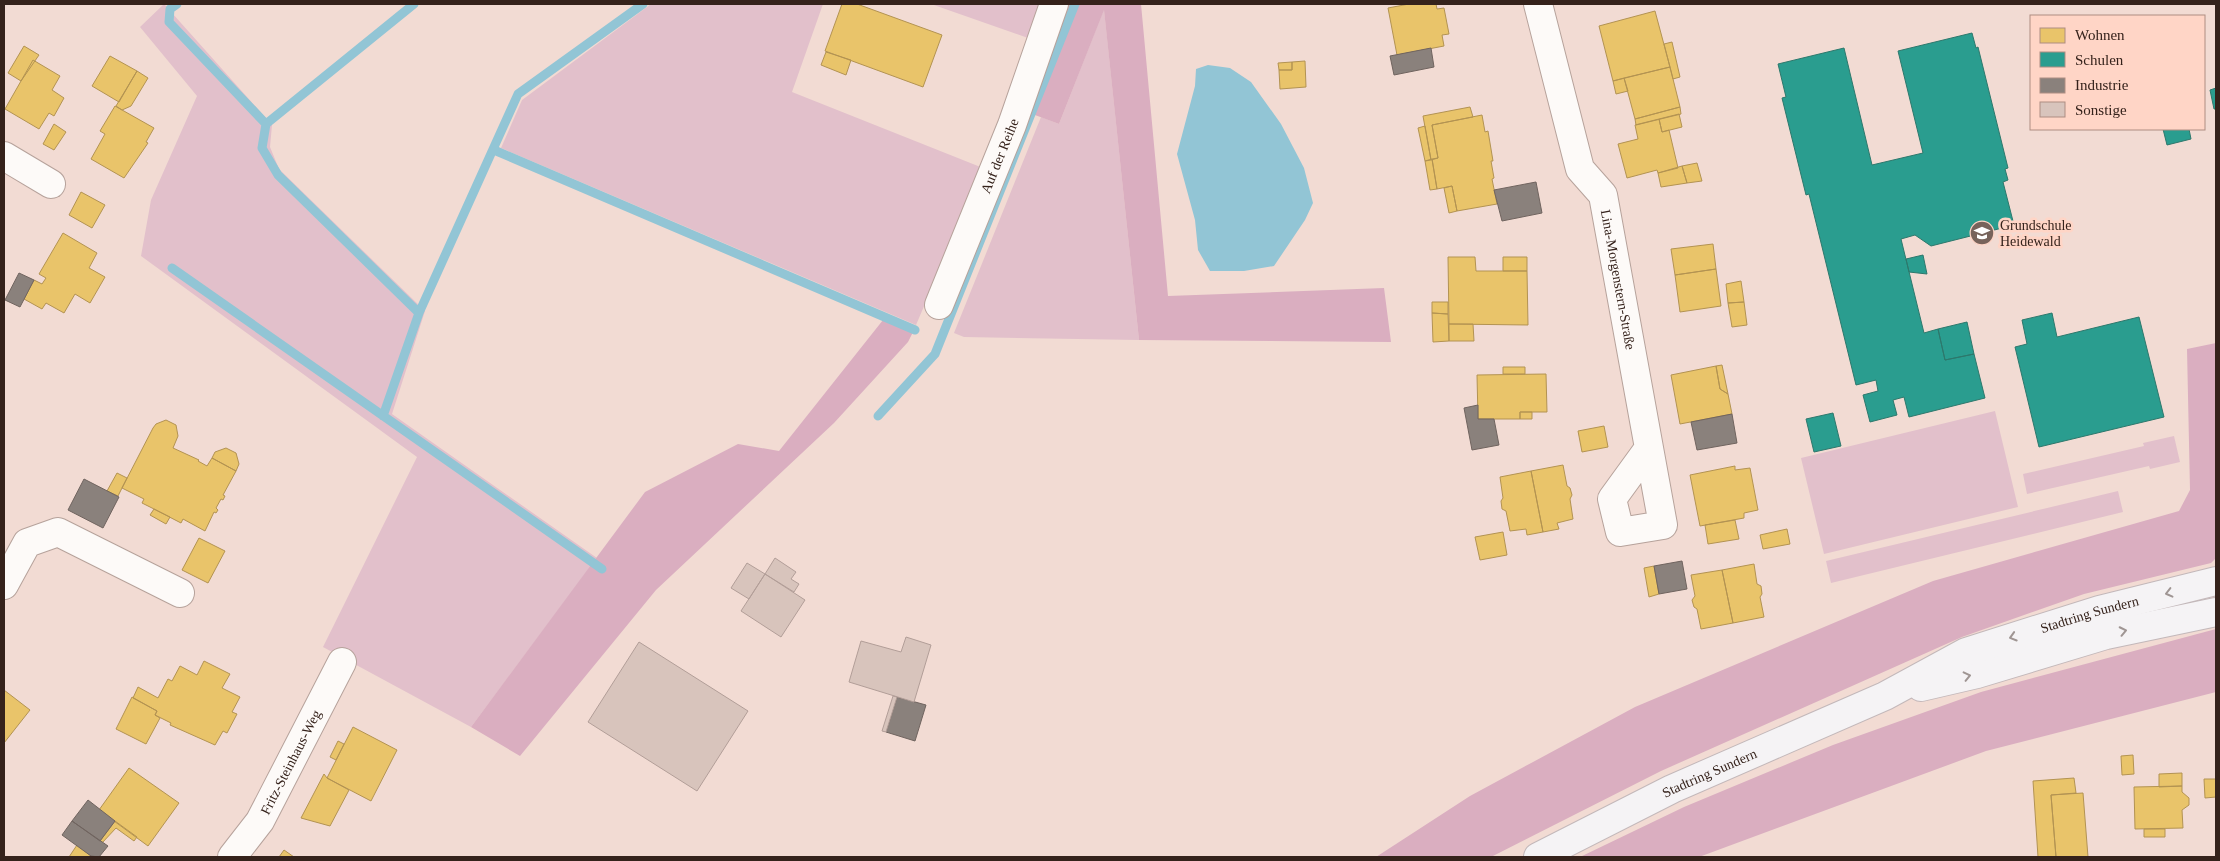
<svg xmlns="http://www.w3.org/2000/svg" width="2220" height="861" font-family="Georgia,serif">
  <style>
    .green { fill: #e2c0cb }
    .forest { fill: #daaec0 }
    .water { fill: #92c5d5 }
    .homes { fill: #e9c46a; stroke: #b39352 }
    .schools { fill: #2a9d8f; stroke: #2d786c }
    .industry { fill: #8a817c; stroke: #70645f }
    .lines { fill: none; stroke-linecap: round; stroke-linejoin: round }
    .stream { stroke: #92c5d5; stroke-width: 9 }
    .building { fill: #d8c4bc; stroke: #b29e98 }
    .minor-casing { stroke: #b6a29b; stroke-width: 30 }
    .major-casing { stroke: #c3b8ba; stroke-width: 30 }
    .minor { stroke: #fdfaf8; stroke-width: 28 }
    .major { stroke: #f5f3f5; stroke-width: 28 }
    .oneway { stroke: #9f9593 }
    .labels { text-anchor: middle; stroke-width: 5; stroke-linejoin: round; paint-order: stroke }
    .street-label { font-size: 14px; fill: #35221b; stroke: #ffd5c6 }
    .poi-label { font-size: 14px; fill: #35221b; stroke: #ffd5c6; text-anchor: start }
  </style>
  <rect width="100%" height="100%" fill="#f2dbd3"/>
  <!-- green -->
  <path class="green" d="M164 4 272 125 270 147 279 169 425 311 392 414 597 558 471 727 323 647 417 457 141 256 151 200 197 96 140 27Z
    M651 4H823L792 92 983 168 916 325 501 148 522 100Z
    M931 4H1042L1031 39Z
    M1104 9 1139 340 964 337 954 333 1041 117 1059 124Z
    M1995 411 2018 507 1824 554 1801 458Z
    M2174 436 2180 462 2150 469 2149 466 2027 494 2023 474 2144 446 2143 443Z
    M2118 491 2123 512 1831 583 1826 561Z"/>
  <!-- forest -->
  <path class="forest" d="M1065 4H1141L1168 296 1384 288 1391 342 1139 340 1104 10 1059 124 1027 112Z
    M883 320 913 332 908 342 834 423 656 590 520 756 471 727 645 492 738 444 779 451Z
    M2216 343V558L2211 563 2084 594 1962 637 1661 771 1491 857H1376L1470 796 1635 707 1933 581 2179 511 2190 490 2187 349Z
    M2216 629V692L1986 751 1699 857H1580L1684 807 1833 745 1981 692Z"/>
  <!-- water -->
  <path class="water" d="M1208 65 1230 68 1251 82 1281 124 1304 168 1313 203 1305 220 1274 266 1244 271H1210L1198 250 1195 220 1177 154 1195 86 1196 69Z"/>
  <!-- homes -->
  <path class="homes" d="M842 4H857L942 35 923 87 825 51Z
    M1409 4H1436L1437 9 1444 8 1449 34 1442 35 1444 46 1397 55 1388 8Z
    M1655 11 1670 67 1613 81 1599 26Z
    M1672 42 1680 77 1673 79 1664 44Z
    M24 46 39 55 21 81 8 73Z
    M826 52 851 60 846 75 821 65Z
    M110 56 137 71 119 102 92 86Z
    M33 60 60 76 52 90 64 98 54 116 49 113 39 129 5 109Z
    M1305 61 1306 87 1280 89 1279 70H1292V62Z
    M1292 62V70H1279L1278 63Z
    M1670 67 1680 107 1635 119 1624 78Z
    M137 71 148 78 131 106 122 110 116 106Z
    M1624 78 1628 91 1616 94 1613 81Z
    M115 106 154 128 146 142 148 143 124 178 91 159 105 134 100 131Z
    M1470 107 1473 117 1432 125 1438 158 1431 160 1423 116Z
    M1680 107 1681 114 1636 125 1635 119Z
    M1679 114 1682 127 1662 132 1659 119Z
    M1482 115 1485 132 1488 131 1493 161H1491L1494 178 1492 179 1497 204 1457 211 1452 186 1437 189 1432 159 1438 158 1432 125Z
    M1659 119 1662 132 1669 130 1678 168 1658 173 1657 170 1627 178 1618 144 1638 139 1635 125Z
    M54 124 66 132 54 150 43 144Z
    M1425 126 1431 160 1425 161 1418 128Z
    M1432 159 1437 189 1430 190 1425 161Z
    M1697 163 1702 181 1687 183 1682 166Z
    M1682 166 1687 183 1661 187 1658 173Z
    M1452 186 1457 211 1449 213 1444 188Z
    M81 192 105 205 92 228 69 215Z
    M63 233 97 253 89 268 105 277 90 303 75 294 64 313 46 303 42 309 24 299 34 280 42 284 46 278 39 274Z
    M1713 244 1716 269 1675 275 1671 249Z
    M1448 257H1475L1476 271H1527L1528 325 1449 324Z
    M1503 257H1527V271H1503Z
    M1716 269 1721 306 1680 312 1675 275Z
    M1741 281 1744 302 1728 303 1726 284Z
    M1432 302H1448V314L1432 313Z
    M1744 302 1747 325 1732 327 1728 303Z
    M1432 313 1448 314 1449 341 1433 342Z
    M1449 324H1473L1474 341H1449Z
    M1722 365 1728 394 1720 389 1716 366Z
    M1716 366 1720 389 1728 394 1732 414 1680 424 1671 375Z
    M1503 367H1525V374H1503Z
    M1546 374 1547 412H1520V419H1478L1477 375Z
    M1520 412H1532V419H1520Z
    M166 420 176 425 178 436 173 448 199 460 198 461 207 466 212 458 236 471 223 495 225 496 223 500 221 499 216 508 218 510 216 513 214 512 205 531 183 519 181 523 154 509 142 503 144 499 122 488 153 428 156 424Z
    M1604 426 1608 447 1582 452 1578 431Z
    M226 448 236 453 239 464 236 471 212 458 215 452Z
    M1563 465 1567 486 1570 488 1572 495 1570 499 1573 519 1557 523 1559 529 1543 532 1531 471Z
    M1735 466V470L1750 468 1758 510 1744 513V518L1700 526 1690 475Z
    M1531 471 1543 532 1527 535 1526 529 1510 531 1506 511 1502 509 1501 501 1503 498 1500 477Z
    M117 473 127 478 118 496 107 491Z
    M154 509 170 517 166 524 150 515Z
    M1735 520 1739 539 1708 544 1705 525Z
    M1787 529 1790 544 1763 549 1760 535Z
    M1503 532 1507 555 1480 560 1475 537Z
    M199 538 225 551 208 583 182 570Z
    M1754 564 1757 584 1761 586 1762 594 1760 597 1764 617 1733 623 1722 570Z
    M1654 566 1659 594 1649 597 1644 568Z
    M1722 570 1733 623 1701 629 1697 609 1694 607 1692 600 1695 596 1691 575Z
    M204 661 230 674 222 688 240 697 232 712 237 714 227 733 223 731 215 745 170 725 171 723 155 715 157 711 133 698 138 687 158 698 168 679 172 681 180 666 197 675Z
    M4 690 30 710 4 743Z
    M132 697 157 711 155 715 160 718 146 744 116 729Z
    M353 727 397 750 371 801 327 778Z
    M338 741 344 744 336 760 330 757Z
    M2133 755 2134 774 2122 775 2121 756Z
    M129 768 179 803 148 846 99 810Z
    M2182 773V786L2159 787V774Z
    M324 774 327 778 349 790 330 826 301 818Z
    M2074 778 2076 793 2051 795 2056 857H2038L2033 781Z
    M2204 779H2216V797L2205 798Z
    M2182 786V792L2189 798V805L2182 810 2183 828 2135 829 2134 787Z
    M2083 793 2088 857H2056L2051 795Z
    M115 821 137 837 134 841 116 828 102 843 100 841Z
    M2144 829H2165V837H2144Z
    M77 845 91 856 96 857H69Z
    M284 850 294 857H279Z"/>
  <!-- schools -->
  <path class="schools" d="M1972 33 1976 48 1978 47 2008 168 2005 169 2008 180 2003 182 2014 225 1931 246 1915 235 1901 239 1924 333 1938 329 1945 360 1974 354 1985 398 1909 417 1904 397 1893 400 1897 415 1870 422 1863 395 1878 391 1876 380 1856 385 1809 194 1806 195 1782 98 1786 97 1778 64 1844 48 1872 165 1923 153 1898 51Z
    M2216 88V109H2214L2210 90Z
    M2163 129H2189L2191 139 2167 145Z
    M1923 255 1927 274 1909 272 1906 259Z
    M2052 313 2057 337 2139 317 2164 417 2039 447 2015 347 2027 344 2022 320Z
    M1967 322 1974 354 1945 360 1938 329Z
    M1833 413 1841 446 1814 452 1806 419Z"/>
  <!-- industry -->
  <path class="industry" d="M1431 48 1434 67 1394 75 1390 56Z
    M1536 182 1542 213 1502 221 1494 190Z
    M19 273 34 280 20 307 5 300Z
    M1478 405V419H1494L1499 445 1472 450 1464 408Z
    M1732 414 1737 443 1697 450 1691 422Z
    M84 479 119 497 103 528 68 510Z
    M1682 561 1687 589 1659 594 1654 566Z
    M897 697 926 705 915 741 886 732Z
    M88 800 115 821 100 841 72 821Z
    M72 821 108 846 99 857 91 856 62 835Z"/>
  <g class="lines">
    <!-- stream -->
    <path class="stream" d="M177 4 170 9 169 22 266 124
      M414 4 266 124 262 148 278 175 419 313
      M494 150 915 330
      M172 268 602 569
      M383 416 419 313 518 94 643 4
      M878 416 935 354 1075 4"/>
  </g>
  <!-- building -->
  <path class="building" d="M775 558 796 572 791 579 799 584 794 592 765 574Z
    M747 563 765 574 749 599 731 588Z
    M765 574 805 600 781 637 741 611Z
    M906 637 931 645 914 702 849 682 861 641 901 652Z
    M639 642 748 711 697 791 588 722Z
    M893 696 897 697 886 732 882 731Z"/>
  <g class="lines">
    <!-- minor casing -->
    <g class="minor-casing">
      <g id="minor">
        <path id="s1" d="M1538 4 1580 169 1603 195 1663 525 1620 532 1612 499 1649 448"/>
        <path d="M4 156 51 184"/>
        <path id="s2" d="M939 305 1012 125 1054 4"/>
        <path d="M4 585 27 543 58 532 180 593"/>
        <path id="s3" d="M232 857 260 821 342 662"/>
      </g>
    </g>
    <!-- major casing -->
    <g class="major-casing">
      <g id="major">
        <path d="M1921 687 1977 674 2106 635 2216 612"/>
        <path id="s4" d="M1538 857 1672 789 1885 696 1966 652 2099 610 2216 581"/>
      </g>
    </g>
    <!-- minor -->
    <use href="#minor" class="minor"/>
    <!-- major -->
    <use href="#major" class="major"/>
  </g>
  <!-- one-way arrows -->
  <defs><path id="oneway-chevron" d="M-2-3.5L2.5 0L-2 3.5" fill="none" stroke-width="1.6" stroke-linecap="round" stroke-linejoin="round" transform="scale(1.25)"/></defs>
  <g class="oneway">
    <use href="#oneway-chevron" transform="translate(2169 593) rotate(166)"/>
    <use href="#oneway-chevron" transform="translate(2123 631) rotate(-12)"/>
    <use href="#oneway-chevron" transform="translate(2013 637) rotate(163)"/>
    <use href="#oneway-chevron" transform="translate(1967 676) rotate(-13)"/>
  </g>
  <!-- icons -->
  <defs>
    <g id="school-disc" transform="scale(1.25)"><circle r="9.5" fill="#77635b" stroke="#ffd5c6"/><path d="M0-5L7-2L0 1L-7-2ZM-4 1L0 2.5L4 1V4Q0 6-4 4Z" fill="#fff"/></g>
  </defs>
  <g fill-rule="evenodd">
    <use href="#school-disc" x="1982" y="233"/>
  </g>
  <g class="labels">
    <!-- street labels -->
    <g class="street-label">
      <text dy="5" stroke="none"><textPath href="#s2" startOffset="161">Auf der Reihe</textPath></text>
      <text dy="5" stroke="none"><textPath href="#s1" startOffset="291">Lina-Morgenstern-Straße</textPath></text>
      <text dy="5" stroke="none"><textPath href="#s4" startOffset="604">Stadtring Sundern</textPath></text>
      <text dy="5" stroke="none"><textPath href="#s3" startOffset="112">Fritz-Steinhaus-Weg</textPath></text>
      <text dy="5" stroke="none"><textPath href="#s4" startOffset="191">Stadtring Sundern</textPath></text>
    </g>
    <!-- poi labels -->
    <g class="poi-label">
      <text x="2000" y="230">Grundschule<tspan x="2000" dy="16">Heidewald</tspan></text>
    </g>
  </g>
  <!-- border -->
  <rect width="2220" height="861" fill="none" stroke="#35221b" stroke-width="10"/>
  <!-- legend -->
  <rect x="2030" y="15" width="175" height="115" fill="#ffd5c6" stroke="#ae8d82"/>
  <rect x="2040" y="28" width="25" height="15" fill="#e9c46a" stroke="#ae8d82"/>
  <text x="2075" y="40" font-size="15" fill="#35221b">Wohnen</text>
  <rect x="2040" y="52" width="25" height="15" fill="#2a9d8f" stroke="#ae8d82"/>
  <text x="2075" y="65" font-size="15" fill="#35221b">Schulen</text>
  <rect x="2040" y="78" width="25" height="15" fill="#8a817c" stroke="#ae8d82"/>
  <text x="2075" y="90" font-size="15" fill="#35221b">Industrie</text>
  <rect x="2040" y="102" width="25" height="15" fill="#d8c4bc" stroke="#ae8d82"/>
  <text x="2075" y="115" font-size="15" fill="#35221b">Sonstige</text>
</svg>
